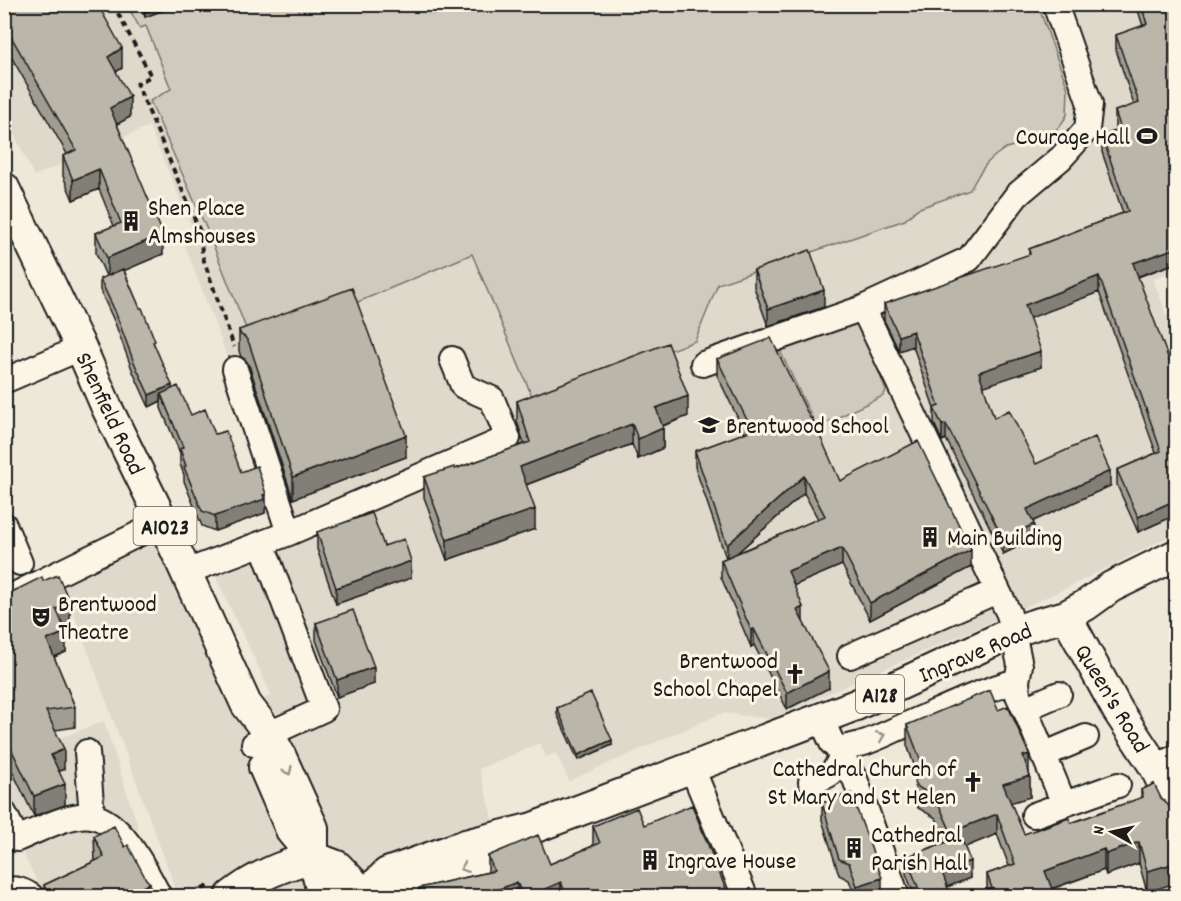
<svg xmlns="http://www.w3.org/2000/svg" width="1181" height="901" font-family="Dekko,sans-serif">
  <style>
    .built { fill: #ded9cb }
    .green { fill: #cfcabd; stroke: #76736c; stroke-width: 1.5 }
    .lines { fill: none; stroke-linecap: round; stroke-linejoin: round }
    .minor-casing { stroke: #1c1c1c; stroke-width: 28 }
    .major-casing { stroke: #1c1c1c; stroke-width: 34 }
    .path { stroke: #1c1c1c; stroke-width: 4; stroke-dasharray: 6 4.5; stroke-linecap: butt }
    .minor { stroke: #fcf5e5; stroke-width: 24 }
    .major { stroke: #fcf5e5; stroke-width: 30 }
    .wall { fill: #a09d92; stroke: #1c1c1c; stroke-width: 1.5; fill-rule: evenodd }
    .shaded-wall { fill: #827f77; stroke: #1c1c1c; stroke-width: 1.5 }
    .building { fill: #bab6aa; stroke: #1c1c1c; stroke-width: 1.5 }
    .oneway { stroke: #97938b }
    .labels { text-anchor: middle; stroke-width: 6; stroke-linejoin: round; paint-order: stroke }
    .shield { fill: #fcf5e5; stroke: #5f5d58; stroke-width: 1.5 }
    .shield-label { font-size: 22px; font-weight: bold; fill: #1c1c1c }
    .poi-label { font-size: 24px; fill: #1c1c1c; stroke: #fcf5e5; text-anchor: start }
    .street-label { font-size: 24px; fill: #1c1c1c; stroke: #fcf5e5 }
  </style>
  <rect width="100%" height="100%" fill="#eee8d9"/>
  <filter id="ink" filterUnits="userSpaceOnUse"><feTurbulence type="fractalNoise" baseFrequency=".0167" numOctaves="2"/><feDisplacementMap in="SourceGraphic" scale="12" xChannelSelector="R" yChannelSelector="G"/><feConvolveMatrix kernelMatrix="1 2 1 2 8 2 1 2 1" color-interpolation-filters="sRGB"/></filter>
  <g filter="url(#ink)">
    <!-- built -->
    <path class="built" d="M5 5H1176V270L1153 279 1176 340V533L1071 586 1009 614 771 719 722 713 569 781 556 753 546 757 540 743 479 769 494 821 525 851 530 896H175L178 895 63 584 130 553 163 522 246 704 272 696 212 569 285 538 262 474 222 376 233 372 184 243 196 237 149 126 34 176 5 115Z
      M23 653 60 738 104 721 138 827 123 837 68 896H44L22 851 5 860V660Z"/>
    <!-- green -->
    <path class="green" d="M127 5H1038L1068 89 1067 115 1060 126 1051 134 1040 139 1006 148 996 155 987 163 979 174 970 190 917 209 905 220 718 284 695 341 534 401 472 254 253 346 208 232 150 101 171 89 146 26 140 28Z
      M859 319 886 391 883 396 820 426 815 424 779 349Z"/>
    <g class="lines">
      <!-- minor casing -->
      <g class="minor-casing">
        <path id="minor" d="M863 308 1009 614 1020 665 1017 681 1018 695 1027 714 1064 804
          M703 364 863 308 969 259 1017 195 1061 158 1087 129 1090 104 1055 4
          M235 369 289 533
          M4 381 81 348
          M4 525 20 563
          M186 572 289 533 508 438 492 399 463 386 452 359
          M4 600 163 522
          M850 656 997 591
          M1024 709 1059 694
          M821 718 832 743 837 748C858 748 881 736 899 728 938 712 976 692 1017 681
          M254 744 269 734 324 709 262 544
          M87 752 92 816
          M841 755 855 779 897 896
          M1043 755 1086 737
          M1155 767 1176 757
          M692 768 745 896
          M811 782C828 776 836 774 841 755L837 748
          M4 813 17 839C37 831 71 812 92 816 123 822 146 872 159 896
          M1034 815 1118 785
          M4 890C16 888 22 890 31 896"/>
      </g>
      <!-- major casing -->
      <g class="major-casing">
        <path id="major" d="M4 188 81 348 107 408 163 522 246 704 269 734 280 755 313 828V857L320 884 334 896
          M1066 616 1118 711 1155 767 1176 811
          M264 767 292 832 313 857 337 866 365 895
          M365 895 387 873 465 845 533 828 856 705 1013 632 1033 625 1066 616 1086 605 1111 587 1176 555
          M231 896C256 876 282 866 313 857
          M354 896H395L471 866 510 842"/>
      </g>
      <!-- path -->
      <path class="path" d="M113 4 151 76 137 84 201 234 202 255 234 347
        M193 894 208 886"/>
      <!-- minor -->
      <use href="#minor" class="minor"/>
      <!-- major -->
      <use href="#major" class="major"/>
    </g>
    <!-- wall -->
    <path class="wall" d="M140 4H169V8L145 17Z
      M1136 4H1176V263L1138 277 1176 515 1138 532 1117 485V470L1156 453 1099 292 1029 318 1041 367 983 386 994 418 1036 464 1110 486 1033 521 1034 539 1003 554 946 439 942 441 934 423V408L913 346 899 351 884 320V304L1029 255V249L1123 213 1102 152V136L1116 131 1115 127V111L1134 105 1116 50V35L1143 26Z
      M4 5 86 12 122 68 116 72 130 117 117 124 163 254 124 270 172 389 191 415 215 434 266 508 265 509V513L215 531 202 526 184 481V475L180 464V453L161 408V401L149 407 133 372 115 323 100 290V279L106 276 96 253V233L114 226 99 189 73 200 63 176V156L67 154 9 53 8 54 4 48Z
      M754 270 824 307 768 326 754 287Z
      M239 330 406 457 293 499 249 365 245 359 241 357 239 351Z
      M717 359 840 481 971 567 870 620 842 565 794 585 803 622 829 688 787 709 754 645 751 647 721 577V560L726 558 695 467V451L745 433 717 375ZM804 493 818 519 736 554Z
      M517 401 688 416 663 426V448L638 459 632 444 526 485 535 529 447 560 424 497V477L455 469 524 444 517 421Z
      M317 532 384 546 411 578 336 604 317 549Z
      M43 581 70 623 63 626 66 652 54 657 75 707V727L55 730 64 769 59 771 65 805 34 816 4 754V594Z
      M316 623 374 684 337 697 316 640Z
      M557 708 612 745 578 760 557 714Z
      M998 710 1029 772 1030 797 1010 802 1024 834 1071 823 1141 798V790L1154 784 1147 892 1139 863 1106 875 1104 870 1052 889 1055 897H987V874L1009 866 997 834 965 847 970 878 947 887 951 897H915L906 874V857L946 842 936 818 918 808 915 802V782L917 773 907 745V725Z
      M822 803 882 895 878 897H855L849 880 839 875 822 820Z
      M644 825 729 897H419V888L488 872V856L550 864 593 846V826Z
      M94 836 150 897H44V885L95 861Z"/>
    <!-- shaded-wall -->
    <path class="shaded-wall" d="M163 4H169V8L145 17V12Z
      M9 33V53L8 54V34Z
      M122 48V68L108 77V57Z
      M130 97V117L110 128V108Z
      M99 169V189L73 200V180Z
      M163 234V254L107 278V258Z
      M1176 248V263L1133 278V263Z
      M1099 276V292L1025 320V305Z
      M824 290V307L768 326V309Z
      M913 331V346L899 351V336Z
      M1041 351V367L979 388V372Z
      M172 385V396L161 394V401L149 407V395Z
      M688 396V416L656 428V408Z
      M632 424V444L520 487V467Z
      M946 424V439L942 441V425Z
      M663 428V448L638 459V439Z
      M406 435V457L293 499V477Z
      M1110 471V486L1027 524V509Z
      M804 476V493L727 562V545Z
      M266 494V508L265 509V513L215 531V516Z
      M1176 500V515L1138 532V517Z
      M535 509V529L447 560V540Z
      M1034 524V539L1003 554V539Z
      M842 548V565L788 588V571Z
      M971 550V567L870 620V603Z
      M411 561V578L336 604V588Z
      M70 603V623L56 629V609Z
      M803 607V624L797 610Z
      M754 629V645L751 647V630Z
      M66 632V652L47 660V640Z
      M374 667V684L337 697V680Z
      M829 671V688L787 709V693Z
      M612 740V745L578 760V755Z
      M64 749V769L51 775V755Z
      M1029 754V775L1023 756Z
      M1030 776V797L1003 805V784Z
      M65 784V805L34 816V796Z
      M997 814V834L951 853V832Z
      M1139 842V863L1106 875V854Z
      M1104 849V870L1045 891V871Z
      M970 861V878L942 889V872Z
      M1176 863V883L1147 892V871Z
      M882 878V895L878 897H857V886Z
      M517 882V897H487V894Z
      M561 882V897H527Z
      M150 883V897H124Z"/>
    <!-- building -->
    <path class="building" d="M81 4 86 12 98 5 122 48 108 57 130 97 110 108 163 234 107 258 96 233 121 223 99 169 73 180 63 156 76 150 9 33 8 34 4 28 5 4Z
      M142 4H163L145 12Z
      M1141 4H1176V248L1133 263 1176 379V500L1138 517 1117 470 1161 451 1099 276 1025 305 1041 351 979 372 994 418 1009 410 1036 464 1095 437 1110 471 1027 509 1034 524 1003 539 946 424 942 425 934 408 939 406 913 331 899 336 884 304 1030 254 1029 249 1128 211 1102 136 1121 129 1115 111 1139 103 1116 35 1147 24Z
      M810 250 824 290 768 309 754 270Z
      M123 269 140 308H142L155 341 153 342 172 385 149 395 133 360 115 311 100 279Z
      M352 288 406 435 293 477 249 343 245 337 241 335 239 330Z
      M771 338 810 418H812L840 481 918 441 971 550 870 603 842 548 788 571 803 607 797 610 829 671 787 693 754 629 751 630 721 560 825 516 804 476 727 545 695 451 752 430 717 359Z
      M668 343 688 396 656 408 663 428 638 439 632 424 520 467 535 509 447 540 424 477 454 467 455 469 530 442 517 401Z
      M178 386 191 415 205 409 215 434 226 431 241 472 257 466 266 494 263 495 265 499 215 516 202 511 184 467 186 466 180 449 183 447 161 394Z
      M372 513 384 546 404 539 411 561 336 588 317 532Z
      M58 575 70 603 56 609 66 632 47 640 75 707 46 711 64 749 51 755 65 784 34 796 4 734V594L10 593 42 577 43 581Z
      M353 610 374 667 337 680 316 623Z
      M990 690 998 710 1008 706 1029 754 1023 756 1030 776 1003 784 1024 834 1069 818 1071 823 1143 797 1141 790 1154 784 1161 798 1169 806 1175 823 1176 828V863L1147 871 1139 842 1106 854 1104 849 1045 871 1055 897H995L987 874 1015 864 997 814 951 832 936 798 918 787 915 782 917 773 923 767 907 725Z
      M591 693 612 740 578 755 557 708Z
      M851 793 882 878 857 886 849 863 839 859 822 803Z
      M692 805 729 897H567L561 882 527 897H523L517 882 487 894 488 897H420L419 888 494 871 488 856 538 835 550 864 600 843 593 826 637 808 644 825Z
      M114 826 125 847 128 845 146 879 150 883 124 897H49L44 885 104 857 94 836Z
      M961 837 970 861 942 872 951 897H922L906 857Z
      M292 889 296 897H273Z"/>
    <!-- one-way arrows -->
    <defs><path id="oneway-chevron" d="M-2-3.5L2.5 0L-2 3.5" fill="none" stroke-width="1.6" stroke-linecap="round" stroke-linejoin="round" transform="scale(1.5)"/></defs>
    <g class="oneway">
      <use href="#oneway-chevron" transform="translate(881 736) rotate(-22)"/>
      <use href="#oneway-chevron" transform="translate(288 771) rotate(65)"/>
      <use href="#oneway-chevron" transform="translate(464 868) rotate(159)"/>
    </g>
  </g>
  <!-- icons -->
  <defs>
    <g id="stadium-bare" transform="scale(1.62)"><path d="M0-5a6.5 5 0 1 0 0 10a6.5 5 0 1 0 0-10ZM-3.5-1.8h7v3.6h-7Z" fill="#1c1c1c" stroke="#fcf5e5" stroke-width="2.5" paint-order="stroke"/></g>
    <g id="building-bare" transform="scale(1.62)"><path d="M-4-6H4V6H1V3H-1V6H-4ZM-2.5-4.3h1.7v1.8h-1.7ZM.8-4.3h1.7v1.8H.8ZM-2.5-1h1.7V.8h-1.7ZM.8-1h1.7V.8H.8Z" fill="#1c1c1c" stroke="#fcf5e5" stroke-width="2.5" paint-order="stroke"/></g>
    <g id="school-bare" transform="scale(1.62)"><path d="M0-5L7-2L0 1L-7-2ZM-4 1L0 2.5L4 1V4Q0 6-4 4Z" fill="#1c1c1c" stroke="#fcf5e5" stroke-width="2.5" paint-order="stroke"/></g>
    <g id="theatre-bare" transform="scale(1.62)"><path d="M-5-5.5Q0-4 5-5.5V0Q5 5 0 6Q-5 5-5 0ZM-3.3-2.5H-1v1.5H-3.3ZM1-2.5H3.3v1.5H1ZM-2.8 1Q0 5.5 2.8 1Z" fill="#1c1c1c" stroke="#fcf5e5" stroke-width="2.5" paint-order="stroke"/></g>
    <g id="church-bare" transform="scale(1.62)"><path d="M-1.2-6h2.4v3.5h3.3v2.4h-3.3V6h-2.4V-.1h-3.3v-2.4h3.3Z" fill="#1c1c1c" stroke="#fcf5e5" stroke-width="2.5" paint-order="stroke"/></g>
  </defs>
  <g fill-rule="evenodd">
    <use href="#stadium-bare" x="1147" y="136"/>
    <use href="#building-bare" x="131" y="221"/>
    <use href="#school-bare" x="709" y="425"/>
    <use href="#building-bare" x="930" y="537"/>
    <use href="#theatre-bare" x="41" y="617"/>
    <use href="#church-bare" x="795" y="674"/>
    <use href="#church-bare" x="973" y="782"/>
    <use href="#building-bare" x="854" y="848"/>
    <use href="#building-bare" x="650" y="860"/>
  </g>
  <g class="labels">
    <!-- shield labels -->
    <g class="shield">
      <rect x="133.5" y="507" width="63" height="38" rx="4.5"/>
      <rect x="856" y="675" width="48" height="38" rx="4.5"/>
    </g>
    <g class="shield-label">
      <text x="165" y="534">A1023</text>
      <text x="880" y="702">A128</text>
    </g>
    <!-- poi labels -->
    <g class="poi-label">
      <text x="1130" y="144" text-anchor="end">Courage Hall</text>
      <text x="148" y="215">Shen Place<tspan x="148" dy="28">Almshouses</tspan></text>
      <text x="726" y="433">Brentwood School</text>
      <text x="947" y="545">Main Building</text>
      <text x="58" y="611">Brentwood<tspan x="58" dy="28">Theatre</tspan></text>
      <text x="778" y="668" text-anchor="end">Brentwood<tspan x="778" dy="28">School Chapel</tspan></text>
      <text x="956" y="776" text-anchor="end">Cathedral Church of<tspan x="956" dy="28">St Mary and St Helen</tspan></text>
      <text x="871" y="842">Cathedral<tspan x="871" dy="28">Parish Hall</tspan></text>
      <text x="667" y="868">Ingrave House</text>
    </g>
    <!-- street labels -->
    <g class="street-label">
      <text transform="translate(111 413) rotate(65)" y="8">Shenfield Road</text>
      <text transform="translate(975 652) rotate(-23)" y="8">Ingrave Road</text>
      <text transform="translate(1113 698) rotate(59)" y="8">Queen's Road</text>
    </g>
  </g>
  <!-- margin -->
  <rect width="1181" height="901" fill="none" stroke="#fcf5e5" stroke-width="24"/>
  <rect x="12" y="12" width="1157" height="877" fill="none" stroke="#1c1c1c" stroke-width="2" filter="url(#ink)"/>
  <!-- north arrow -->
  <g transform="translate(1112 832) rotate(278)" stroke="#fcf5e5" stroke-width="4.5" paint-order="stroke">
  <path d="M0-4.5L10 22L0 15L-10 22Z" fill="#1c1c1c"/>
  <text y="-9" font-size="16" font-weight="bold" text-anchor="middle" fill="#1c1c1c">N</text>
  </g>
</svg>
